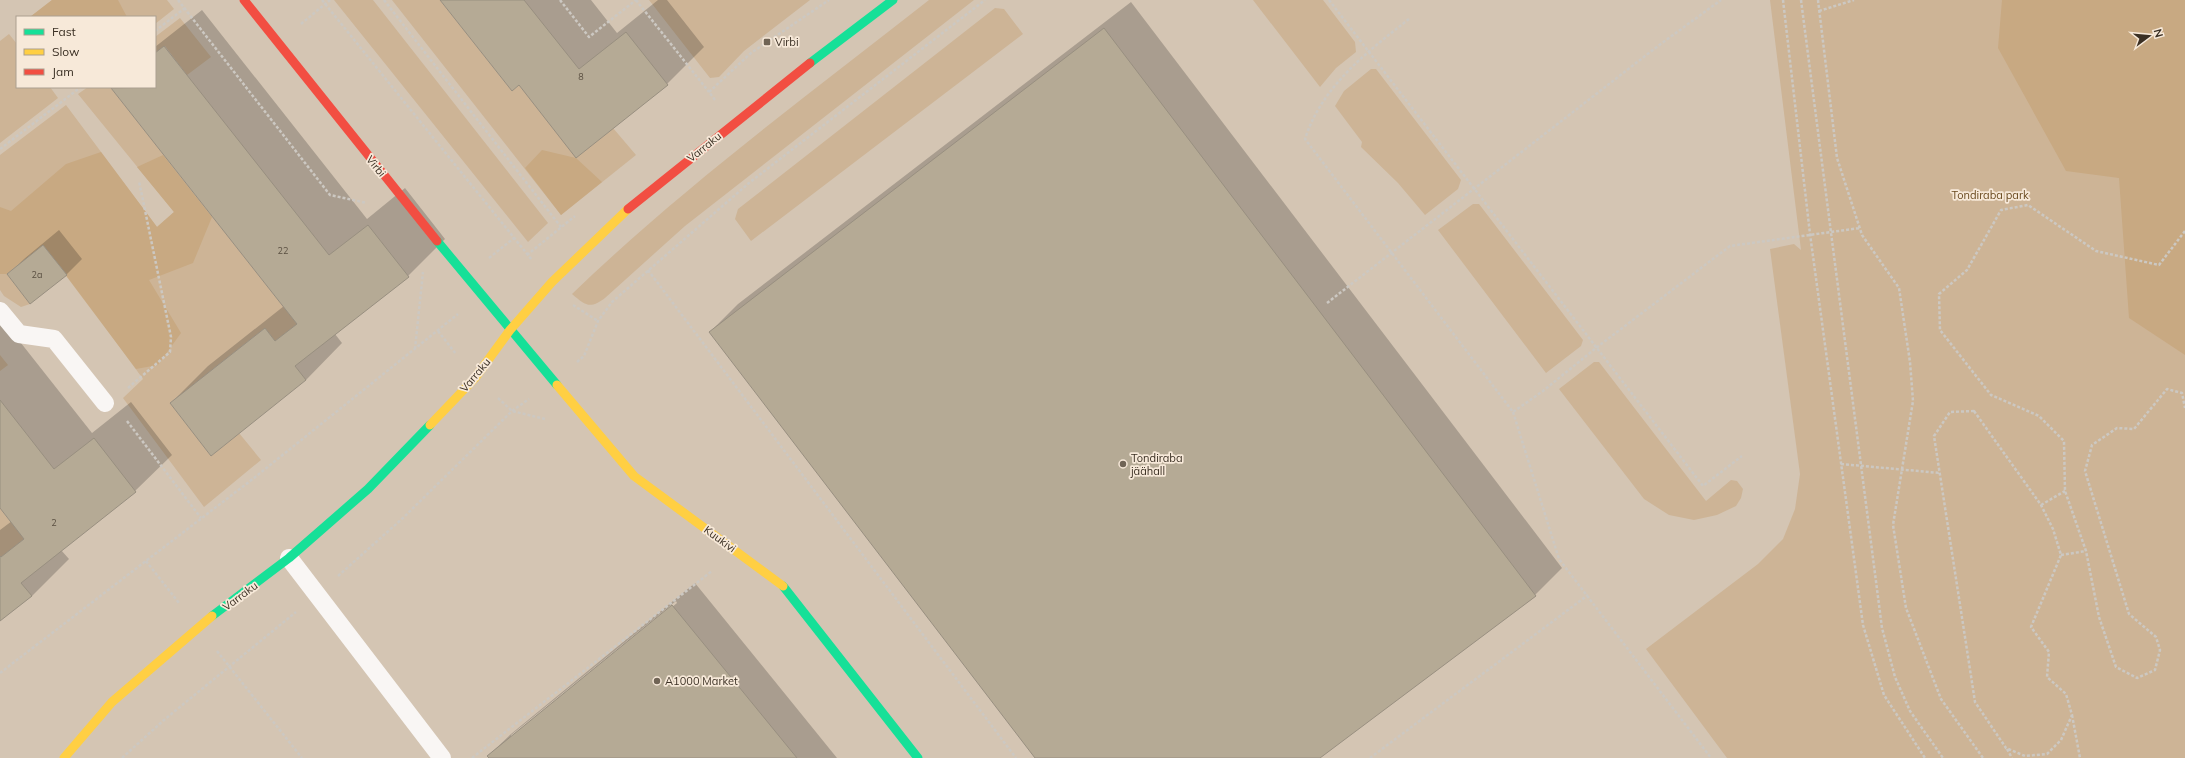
<svg xmlns="http://www.w3.org/2000/svg" width="2185" height="758" font-family="Mulish,sans-serif">
  <style>
    .green { fill: #cdb496 }
    .forest { fill: #c8a982 }
    .shadow { fill: #0003; fill-rule: evenodd }
    .building { fill: #b5aa95; stroke: #988f80 }
    .lines { fill: none; stroke-linecap: round; stroke-linejoin: round }
    .path { stroke: #ccc8c2; stroke-width: 2.5; stroke-dasharray: 3 2; stroke-linecap: butt }
    .lane { stroke: #f9f6f4; stroke-width: 18 }
    .fast { stroke: #16e098; stroke-width: 9 }
    .slow { stroke: #ffcf43; stroke-width: 9 }
    .jam { stroke: #f24e42; stroke-width: 9 }
    .poi-dot { fill: #706455; stroke: #f7e9d9; stroke-width: 1.5 }
    .labels { text-anchor: middle; stroke-width: 3.5; stroke-linejoin: round; paint-order: stroke }
    .number-label { font-size: 9px; fill: #594e40 }
    .poi-label { font-size: 11px; fill: #3a2f23; stroke: #f7e9d9; text-anchor: start }
    .street-label { font-size: 11px; fill: #3a2f23; stroke: #f7e9d9 }
    .park-label { font-size: 11px; fill: #6a4a1f; stroke: #f7e9d9 }
  </style>
  <rect width="100%" height="100%" fill="#d4c5b3"/>
  <!-- green -->
  <path class="green" d="M52 0H167L174 9 155 24V17H30Z
    M334 0H373L548 223 528 242Z
    M392 0H440L512 91 519 85 576 157 613 128 636 155 561 215Z
    M649 0H810L744 51 719 77 710 78Z
    M929 0H974L685 226 605 298C590 309 586 306 572 294 683 187 808 95 929 0Z
    M1253 0H1323L1355 42 1356 52 1336 68 1320 87Z
    M1770 0H2185V758H1727L1646 649 1758 564 1783 539 1795 509 1800 474 1770 249 1794 244 1801 250Z
    M995 8 1004 9 1023 34 751 241 735 219 738 209Z
    M180 18 211 57 187 75 165 46 155 53V37Z
    M9 34 17 44V87H50L58 98 0 143V41Z
    M1371 69H1376L1461 180 1458 189 1425 215 1398 183 1361 147 1362 142 1335 106 1344 91Z
    M88 87H112L111 88 297 324 275 341 265 328 170 403 211 456 239 433 261 460 204 507 123 398 143 379 67 275 43 245 7 274 30 304 21 307 4 296 0 290V155L66 105 157 227 174 212 78 94Z
    M1473 204H1479L1583 340 1581 346 1546 373 1438 230Z
    M0 355 8 365 0 371Z
    M1594 362H1599L1706 501 1731 480 1737 481 1743 489 1741 498 1736 506 1717 515 1694 520 1669 515 1644 499 1559 389Z
    M0 508 24 539 1 557 0 556Z"/>
  <!-- forest -->
  <path class="forest" d="M52 0H118L127 17H30Z
    M2002 0H2185V355L2129 318 2119 178 2066 171 1998 48Z
    M542 150 576 158 602 182 561 215 525 168Z
    M101 152 157 227 174 212 137 167 163 155 212 217 193 263 149 280 181 333 158 365 136 369 43 245 7 274H0V207L11 211 66 164Z"/>
  <!-- shadow -->
  <path class="shadow" d="M441 0H591L617 33 658 0H667L704 47 667 84 576 156 519 84Z
    M1131 2 1562 568 1535 595 1318 758H1036L710 332 738 304Z
    M202 10 367 219 405 188 445 239 408 276 335 334 342 343 306 380 171 403 208 366 284 306 112 88 155 87V47Z
    M59 230 82 259 67 274 8 275 24 259Z
    M2 319 92 433 131 402 172 455 135 491 61 550 69 559 32 596 0 620V530L12 521 0 506V321Z
    M695 583 837 758H490L488 756 511 734ZM676 601 677 603 511 738V735Z"/>
  <!-- building -->
  <path class="building" d="M440 0H524L579 69 626 32 668 85 576 158 519 85 512 91Z
    M1104 28 1536 596 1320 758H1035L709 332Z
    M164 46 329 255 368 225 409 277 295 366 306 380 211 456 170 403 265 328 275 341 297 324 111 88 155 87V53Z
    M43 245 67 275 30 304 7 274Z
    M0 400 54 469 94 438 136 492 21 583 32 596 0 621V556L1 557 24 539 0 508Z
    M672 605 797 758H489L487 756Z"/>
  <g class="lines">
    <!-- path -->
    <path class="path" d="M178 0 330 195 367 203
      M322 0 532 260
      M384 0 561 227
      M560 0 589 37 636 0
      M636 0 709 92
      M1329 0 1703 486 1742 456
      M1783 0 1810 234 1863 625 1884 695 1925 758
      M1801 0 1882 628 1895 677 1910 711 1943 758
      M1818 0 1837 158 1862 235 1899 288 1910 362 1913 401 1893 525 1906 608 1941 699 1983 758
      M1819 11 1854 0
      M1409 19C1367 52 1322 86 1305 139L1513 412 1543 391 1596 348 1730 246 1860 228
      M301 24 330 0
      M155 31 185 8
      M715 100 709 92 751 53 829 0
      M0 149 81 87
      M2185 231 2159 265 2096 251 2028 205 2001 210 1967 270 1939 294 1940 330 1991 395 2039 416 2064 441 2065 491 2086 551 2099 617 2116 667 2137 678 2155 670 2160 650 2156 637 2129 614 2085 471 2092 445 2117 428 2134 429 2167 389 2182 393 2185 408
      M527 255 575 216
      M489 258 514 238
      M648 270 1016 758
      M1327 303 1658 46 1721 0
      M573 305 598 321
      M438 331 456 354
      M415 349 423 272
      M577 362 584 356 598 321 612 302 749 183 985 0
      M128 388 170 352 171 337 139 181
      M498 398 512 411 545 419
      M1974 411 2041 505 2053 529 2061 555 2031 627 2049 652 2047 677 2066 694 2072 715 2061 740 2047 754 2025 756 2006 748 1975 702 1934 436 1950 412Z
      M1513 412 1559 559 1711 758
      M127 421 201 518
      M1841 464 1940 473
      M2041 505 2065 491
      M2061 555 2086 551
      M146 561 179 603
      M338 576 403 518 512 411 529 399
      M217 651 302 758
      M0 673 254 478 458 314
      M2072 715 2080 758
      M2007 749 2012 758
      M122 758 164 720 296 612
      M472 758 712 571
      M1370 758 1588 595"/>
    <!-- lane -->
    <path class="lane" d="M0 311 19 334 54 339 105 403
      M289 558 442 758"/>
    <!-- fast -->
    <path class="fast" d="M810 63 893 0
      M437 241 557 385
      M783 586 918 758
      M212 616 289 558 368 489 430 425"/>
    <!-- slow -->
    <path class="slow" d="M557 385 634 476 783 586
      M430 425 475 378 510 330 552 282 628 209
      M64 758 112 702 212 616"/>
    <!-- jam -->
    <path class="jam" d="M244 0 437 241
      M628 209 810 63"/>
  </g>
  <!-- markers -->
  <g class="poi-dot">
    <rect x="763" y="38" width="8" height="8" rx="2"/>
    <circle cx="1123" cy="464" r="4"/>
    <circle cx="657" cy="681" r="4"/>
  </g>
  <g class="labels">
    <!-- number labels -->
    <g class="number-label">
      <text x="581" y="80">8</text>
      <text x="283" y="254">22</text>
      <text x="37" y="278">2a</text>
      <text x="54" y="526">2</text>
    </g>
    <!-- poi labels -->
    <g class="poi-label">
      <text x="775" y="46">Virbi</text>
      <text x="1131" y="462">Tondiraba<tspan x="1131" dy="13">jäähall</tspan></text>
      <text x="665" y="685">A1000 Market</text>
    </g>
    <!-- street labels -->
    <g class="street-label">
      <text transform="translate(704 147) rotate(-39)" y="4">Varraku</text>
      <text transform="translate(376 166) rotate(51)" y="4">Virbi</text>
      <text transform="translate(475 375) rotate(-50)" y="4">Varraku</text>
      <text transform="translate(720 539) rotate(36)" y="4">Kuukivi</text>
      <text transform="translate(240 596) rotate(-37)" y="4">Varraku</text>
    </g>
    <!-- park labels -->
    <g class="park-label">
      <text x="1990" y="199">Tondiraba park</text>
    </g>
  </g>
  <!-- legend -->
  <rect x="16" y="16" width="140" height="72" fill="#f7e9d9" stroke="#ab9f90"/>
  <rect x="24" y="29" width="20" height="6" fill="#16e098" stroke="#ab9f90"/>
  <text x="52" y="36" font-size="12" fill="#3a2f23">Fast</text>
  <rect x="24" y="49" width="20" height="6" fill="#ffcf43" stroke="#ab9f90"/>
  <text x="52" y="56" font-size="12" fill="#3a2f23">Slow</text>
  <rect x="24" y="69" width="20" height="6" fill="#f24e42" stroke="#ab9f90"/>
  <text x="52" y="76" font-size="12" fill="#3a2f23">Jam</text>
  <!-- north arrow -->
  <g transform="translate(2149 36) rotate(74)" stroke="#f7e9d9" stroke-width="3" paint-order="stroke">
  <path d="M0-3L7 15L0 10L-7 15Z" fill="#3a2f23"/>
  <text y="-6" font-size="11" font-weight="bold" text-anchor="middle" fill="#3a2f23">N</text>
  </g>
</svg>
